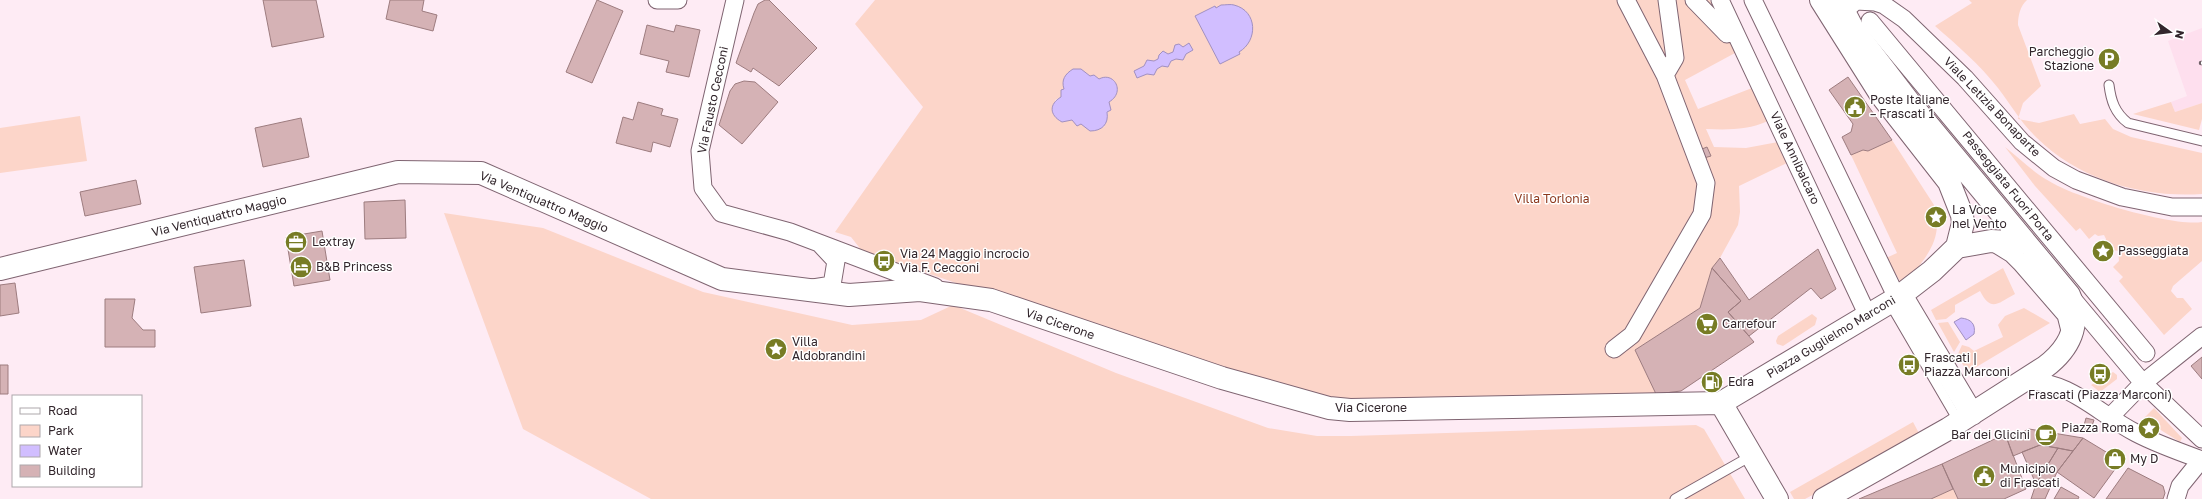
<svg xmlns="http://www.w3.org/2000/svg" width="2202" height="499" font-family="'Golos Text',sans-serif">
  <style>
    .built { fill: #fedfee }
    .green { fill: #fcd5c9; fill-rule: evenodd }
    .water { fill: #d1beff; stroke: #a190c0 }
    .building { fill: #d5b2b5; stroke: #9d7c7f }
    .lines { fill: none; stroke-linecap: round; stroke-linejoin: round }
    .lane-casing { stroke: #7f6471; stroke-width: 11 }
    .street-casing { stroke: #7f6471; stroke-width: 19 }
    .secondary-casing { stroke: #7f6471; stroke-width: 24 }
    .lane { stroke: #fff; stroke-width: 9 }
    .street { stroke: #fff; stroke-width: 17 }
    .secondary { stroke: #fff; stroke-width: 22 }
    .rail-casing { stroke: #6f6168; stroke-width: 4.5 }
    .rail { stroke: #fff; stroke-width: 3; stroke-dasharray: 9; stroke-linecap: butt }
    .labels { text-anchor: middle; stroke-width: 3; stroke-linejoin: round; paint-order: stroke }
    .poi-label { font-size: 12px; fill: #32262c; stroke: #fff; text-anchor: start }
    .street-label { font-size: 12px; fill: #32262c; stroke: #fff }
    .park-label { font-size: 12px; fill: #8c381d; stroke: #fff }
  </style>
  <rect width="100%" height="100%" fill="#feebf4"/>
  <!-- built -->
  <path class="built" d="M2202 28V103L2175 112 2171 102 2187 96 2168 41Z"/>
  <!-- green -->
  <path class="green" d="M875 0H1710L1735 53 1685 80 1698 109 1752 88 1768 121C1748 130 1728 130 1706 129L1714 147 1746 148 1778 142 1787 163 1739 186 1740 212 1738 225 1720 258 1712 268 1700 308 1635 350 1656 394 1554 395 1333 403 959 284 862 251 851 237 835 232 923 107 855 24ZM1215 6 1239 52 1240 54 1195 16ZM1099 79 1109 102C1109 108 1107 122 1104 127L1075 123 1055 100 1061 97 1064 89Z
    M1969 0H2027C2020 6 2018 16 2018 25L2041 86 2023 103 2018 119 2039 123 2074 114 2080 124 2105 119 2113 129 2131 137 2202 153V194C2142 198 2080 180 2037 138 2021 123 2011 105 1998 88 1979 64 1957 45 1935 26L1972 3Z
    M2171 102 2175 112 2202 103V119L2199 130 2133 114Z
    M80 116 87 161 0 173V128Z
    M1892 140 1934 205C1945 241 1924 259 1903 286L1886 258 1897 253 1851 155 1863 150 1868 151Z
    M2005 147C2019 158 2033 172 2049 181 2076 198 2172 227 2202 222V261L2173 286 2171 291 2177 298H2183L2192 309 2164 335 2119 281 2123 277 2113 267 2119 261 2118 251 2112 250 2113 245 2110 243 2104 244 2106 239 2104 235 2098 236 2095 234 2089 239 2080 228 2076 231 2035 186Z
    M444 213 543 228 703 292 852 325 921 320 953 305 1116 373 1268 428 1317 436H1351L1696 425 1704 429 1745 499H651L523 429Z
    M2003 268 2015 294C1997 304 1991 312 1980 291L1955 305V312L1946 319 1936 320 1931 310Z
    M2024 308 2050 323 1968 372 1957 356 1962 345 1969 347 1974 351 2003 337 1998 325 2005 316Z
    M1812 314 1817 318 1815 325 1783 346 1777 344 1776 341 1778 336Z
    M1948 322 1960 342 1954 352 1938 323Z
    M2113 372 2117 375V379L2100 392 2091 385Z
    M2154 408 2182 438 2180 442 2143 419Z
    M1913 422 1921 437 1805 499H1794L1790 492Z
    M1953 489 1958 499H1931Z"/>
  <!-- water -->
  <path class="water" d="M1221 5C1225 5 1231 4 1234 5 1258 11 1258 41 1239 52L1240 54 1220 64 1195 16 1215 6 1216 8Z
    M1189 43 1193 50 1186 54 1183 60 1176 59 1171 61 1168 67 1162 66 1157 69 1154 75 1147 74 1137 78 1134 71 1144 66 1147 60 1154 61 1158 59 1159 55 1163 51 1168 54 1173 52 1175 45 1179 44 1183 47Z
    M1073 69H1081L1090 76 1094 75 1099 79C1114 71 1126 92 1109 102L1111 110 1107 112C1109 124 1102 131 1090 131L1081 124 1077 126 1072 120 1062 122C1049 115 1049 104 1061 97V90L1064 89C1061 80 1065 74 1073 69Z
    M1961 318C1971 319 1976 324 1974 334L1966 340 1954 322Z"/>
  <!-- building -->
  <path class="building" d="M263 0H316L324 37 272 47Z
    M390 0H424L422 11 437 15 433 31 386 19Z
    M597 0 623 11 592 83 566 72Z
    M765 0H769L817 48 779 86 753 68 751 72 736 63 754 13 758 4Z
    M647 25 674 32 676 25 700 30 689 77 666 72 669 61 640 54Z
    M1848 77 1892 140 1868 151 1863 150 1851 155 1842 137 1851 132 1853 124 1829 90Z
    M744 81 755 82 778 102 742 144 719 125 730 91 735 84Z
    M638 102 663 109 661 115 678 119 670 147 653 142 651 152 616 143 623 117 633 120Z
    M301 118 309 157 263 167 255 128Z
    M1707 147 1711 156 1704 158 1702 149Z
    M136 180 141 204 85 216 80 192Z
    M405 200 406 238 365 239 364 202Z
    M322 231 330 280 294 286 286 237Z
    M1818 249 1836 289 1821 299 1811 288 1749 336 1728 312 1741 301 1712 268 1720 258 1749 300Z
    M244 260 251 306 201 313 194 267Z
    M1712 268 1741 301 1728 312 1754 342 1681 391 1656 394 1635 350 1700 308Z
    M15 283 19 313 0 316V285Z
    M105 299H135L132 318 143 330H155V347H105Z
    M2202 357V379L2191 366Z
    M0 365H8V394H0Z
    M2086 418 2094 420 2090 432 2083 429Z
    M2029 429 2083 438 2073 451 2040 445 2013 456 2007 439Z
    M2001 436 2007 439 2026 489 2004 499H1958L1942 464Z
    M2083 438 2121 461 2094 498 2057 472Z
    M2040 445 2058 448 2036 484 2022 452Z
    M2058 448 2073 451 2057 472 2045 499H2031L2036 484Z
    M1942 464 1953 489 1931 499H1859Z
    M2128 468 2163 486 2165 493 2163 499H2106Z
    M2061 487 2079 497 2078 499H2054Z"/>
  <g class="lines">
    <!-- lane casing -->
    <g class="lane-casing">
      <path id="lane" d="M2109 85C2111 101 2115 113 2128 123L2202 141
        M1889 302 1959 422
        M1675 499 1751 456"/>
    </g>
    <!-- street casing -->
    <g class="street-casing">
      <path id="street" d="M657 0H678
        M735 0 700 151 703 188 721 213 790 232 935 287
        M1694 0 1727 34
        M1720 0 1868 316
        M1753 0 1897 298
        M1834 18 1843 12 1856 1 1875 2 1884 5 1904 19 1965 78 2022 142 2054 168 2076 180 2122 197 2172 207H2202
        M1870 21 2146 353
        M1665 75 1675 58 1667 0
        M1991 241 2012 254 2021 263 2066 315 2070 331
        M813 288 832 285 836 261 821 245
        M2071 297 2143 383 2202 439
        M1614 349 1632 335 1702 214 1706 183 1665 75 1626 0
        M2024 381C2070 380 2097 413 2136 433 2157 444 2180 452 2202 460
        M2109 418 2143 383 2202 336
        M2176 499 2180 486 2201 460"/>
    </g>
    <!-- secondary casing -->
    <g class="secondary-casing">
      <path id="secondary" d="M1821 0 1881 95 1949 182 1962 215 1963 223 1957 247
        M0 269 398 172 481 173 722 279 849 295 920 290 991 300 1222 378 1329 408 1350 410 1721 403 1897 298 1932 271 1957 247 1991 241 2025 243
        M1901 295 1972 414
        M1721 403 1777 499
        M1824 499 1948 429 2045 367C2069 349 2082 324 2069 295L1909 102 1853 29 1838 0"/>
    </g>
    <!-- lane -->
    <use href="#lane" class="lane"/>
    <!-- street -->
    <use href="#street" class="street"/>
    <!-- secondary -->
    <use href="#secondary" class="secondary"/>
    <!-- rail casing -->
    <g class="rail-casing">
      <path id="rail" d="M2201 63H2202"/>
    </g>
    <!-- rail -->
    <use href="#rail" class="rail"/>
  </g>
  <!-- icons -->
  <defs>
    <g id="parking-disc" transform="scale(1.15)"><circle r="9.5" fill="#777c25" stroke="#fff"/><path d="M-3.5-5.5H1a3.5 3.5 0 0 1 0 7H-1V5.5H-3.5ZM-1-3.4V-.6H.8a1.4 1.4 0 0 0 0-2.8Z" fill="#fff"/></g>
    <g id="civic-disc" transform="scale(1.15)"><circle r="9.5" fill="#777c25" stroke="#fff"/><path d="M-.6-6.5H3V-4.5H.6V-3L4-1V1h2V6H-6V1h2V-1L-.6-3ZM-1.2 2.5V6h2.4V2.5Z" fill="#fff"/></g>
    <g id="sight-disc" transform="scale(1.15)"><circle r="9.5" fill="#777c25" stroke="#fff"/><path d="M0-6L1.8-2.2L6-1.7L2.9 1.2L3.7 5.4L0 3.3L-3.7 5.4L-2.9 1.2L-6-1.7L-1.8-2.2Z" fill="#fff"/></g>
    <g id="office-disc" transform="scale(1.15)"><circle r="9.5" fill="#777c25" stroke="#fff"/><path d="M-6-3h4V-5.5h4V-3h4V5H-6ZM-1-4.5V-3h2v-1.5ZM-6 0V1H6V0Z" fill="#fff"/></g>
    <g id="bus-disc" transform="scale(1.15)"><circle r="9.5" fill="#777c25" stroke="#fff"/><path d="M-5-6H5V4H4V6H2V4H-2V6H-4V4H-5ZM-3.5-4V0h7V-4ZM-3.5 1.2v1.5H-2V1.2ZM2 1.2v1.5H3.5V1.2Z" fill="#fff"/></g>
    <g id="hotel-disc" transform="scale(1.15)"><circle r="9.5" fill="#777c25" stroke="#fff"/><path d="M-6-4.5h1.5V1H6V5H4.5V3h-9V5H-6ZM-4 0a1.8 1.8 0 1 1 3.6 0ZM.5 0V-2.5h3Q6-2.5 6 0Z" fill="#fff"/></g>
    <g id="supermarket-disc" transform="scale(1.15)"><circle r="9.5" fill="#777c25" stroke="#fff"/><path d="M-6-5.5h2.5l.6 2H6L4.5 2H-2.5L-4.4-4H-6ZM-1.5 3.2a1.3 1.3 0 1 0 .1 0ZM3 3.2a1.3 1.3 0 1 0 .1 0Z" fill="#fff"/></g>
    <g id="fuel-disc" transform="scale(1.15)"><circle r="9.5" fill="#777c25" stroke="#fff"/><path d="M-5.5-6h7V0h2V4h1.3V-2.5L3-4.5l.8-.8L6-3V5H2.5V1h-1V6h-7ZM-4.2-4.7v3.2H.2V-4.7Z" fill="#fff"/></g>
    <g id="cafe-disc" transform="scale(1.15)"><circle r="9.5" fill="#777c25" stroke="#fff"/><path d="M-5.5-4.5H6V0H3Q3 3.5 0 3.5H-2.5Q-5.5 3.5-5.5 0ZM3-3.2v2h1.7v-2ZM-6 4.5H4V6H-6Z" fill="#fff"/></g>
    <g id="shop-disc" transform="scale(1.15)"><circle r="9.5" fill="#777c25" stroke="#fff"/><path d="M-5-2.5h2.3a2.7 3.5 0 0 1 5.4 0H5L5.5 6h-11ZM-1.5-2.5h3a1.5 2.3 0 0 0-3 0Z" fill="#fff"/></g>
  </defs>
  <g fill-rule="evenodd">
    <use href="#parking-disc" x="2109" y="59"/>
    <use href="#civic-disc" x="1855" y="107"/>
    <use href="#sight-disc" x="1936" y="217"/>
    <use href="#office-disc" x="296" y="242"/>
    <use href="#sight-disc" x="2103" y="251"/>
    <use href="#bus-disc" x="884" y="261"/>
    <use href="#hotel-disc" x="301" y="267"/>
    <use href="#supermarket-disc" x="1707" y="324"/>
    <use href="#sight-disc" x="776" y="349"/>
    <use href="#bus-disc" x="1909" y="365"/>
    <use href="#bus-disc" x="2100" y="374"/>
    <use href="#fuel-disc" x="1712" y="382"/>
    <use href="#sight-disc" x="2149" y="428"/>
    <use href="#cafe-disc" x="2046" y="435"/>
    <use href="#shop-disc" x="2115" y="459"/>
    <use href="#civic-disc" x="1984" y="476"/>
  </g>
  <g class="labels">
    <!-- poi labels -->
    <g class="poi-label">
      <text x="2094" y="56" text-anchor="end">Parcheggio<tspan x="2094" dy="14">Stazione</tspan></text>
      <text x="1870" y="104">Poste Italiane<tspan x="1870" dy="14">– Frascati 1</tspan></text>
      <text x="1952" y="214">La Voce<tspan x="1952" dy="14">nel Vento</tspan></text>
      <text x="312" y="246">Lextray</text>
      <text x="2118" y="255">Passeggiata</text>
      <text x="900" y="258">Via 24 Maggio incrocio<tspan x="900" dy="14">Via F. Cecconi</tspan></text>
      <text x="316" y="271">B&amp;B Princess</text>
      <text x="1722" y="328">Carrefour</text>
      <text x="792" y="346">Villa<tspan x="792" dy="14">Aldobrandini</tspan></text>
      <text x="1924" y="362">Frascati |<tspan x="1924" dy="14">Piazza Marconi</tspan></text>
      <text x="1728" y="386">Edra</text>
      <text x="2100" y="399" text-anchor="middle">Frascati (Piazza Marconi)</text>
      <text x="2134" y="432" text-anchor="end">Piazza Roma</text>
      <text x="2030" y="439" text-anchor="end">Bar dei Glicini</text>
      <text x="2130" y="463">My D</text>
      <text x="2000" y="473">Municipio<tspan x="2000" dy="14">di Frascati</tspan></text>
    </g>
    <!-- street labels -->
    <g class="street-label">
      <text transform="translate(713 100) rotate(-78)" y="4">Via Fausto Cecconi</text>
      <text transform="translate(1992 107) rotate(46)" y="4">Viale Letizia Bonaparte</text>
      <text transform="translate(1795 158) rotate(65)" y="4">Viale Annibalcaro</text>
      <text transform="translate(2008 186) rotate(51)" y="4">Passeggiata Fuori Porta</text>
      <text transform="translate(544 202) rotate(23)" y="4">Via Ventiquattro Maggio</text>
      <text transform="translate(219 216) rotate(-14)" y="4">Via Ventiquattro Maggio</text>
      <text transform="translate(1060 324) rotate(19)" y="4">Via Cicerone</text>
      <text transform="translate(1831 337) rotate(-31)" y="4">Piazza Guglielmo Marconi</text>
      <text x="1371" y="412">Via Cicerone</text>
    </g>
    <!-- park labels -->
    <g class="park-label">
      <text x="1552" y="203">Villa Torlonia</text>
    </g>
  </g>
  <!-- legend -->
  <rect x="12" y="395" width="130" height="92" fill="#ffffff" stroke="#ada8ab"/>
  <rect x="20" y="408" width="20" height="6" fill="#ffffff" stroke="#ada8ab"/>
  <text x="48" y="415" font-size="12" fill="#32262c">Road</text>
  <rect x="20" y="425" width="20" height="12" fill="#fcd5c9" stroke="#ada8ab"/>
  <text x="48" y="435" font-size="12" fill="#32262c">Park</text>
  <rect x="20" y="445" width="20" height="12" fill="#d1beff" stroke="#ada8ab"/>
  <text x="48" y="455" font-size="12" fill="#32262c">Water</text>
  <rect x="20" y="465" width="20" height="12" fill="#d5b2b5" stroke="#ada8ab"/>
  <text x="48" y="475" font-size="12" fill="#32262c">Building</text>
  <!-- north arrow -->
  <g transform="translate(2170 32) rotate(104)" stroke="#ffffff" stroke-width="3" paint-order="stroke">
  <path d="M0-3L7 15L0 10L-7 15Z" fill="#32262c"/>
  <text y="-6" font-size="11" font-weight="bold" text-anchor="middle" fill="#32262c">N</text>
  </g>
</svg>
